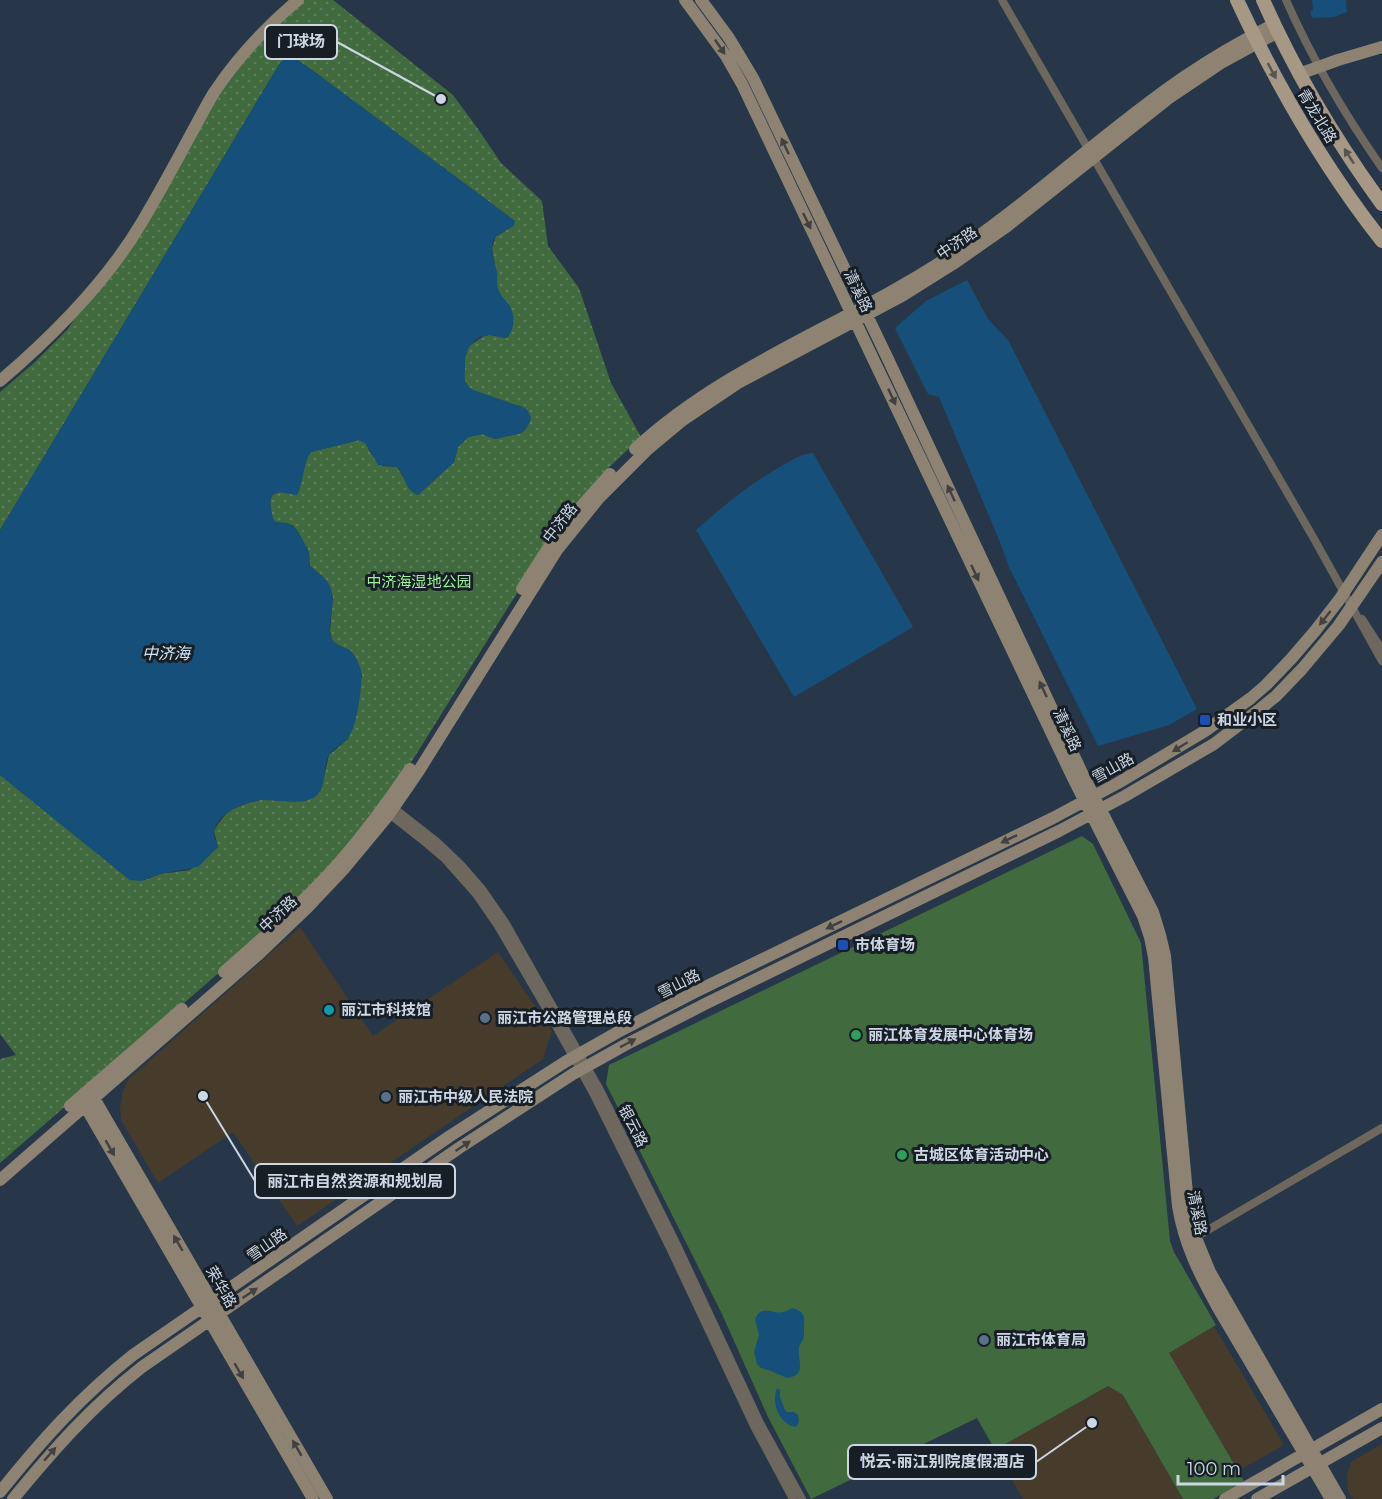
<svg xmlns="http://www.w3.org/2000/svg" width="1382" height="1499" font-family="Montserrat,'Noto Sans SC',sans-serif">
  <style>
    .commercial { fill: #473b2c }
    .grass { fill: #416b3f }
    .park { fill: url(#park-dots) }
    .water { fill: #16507a }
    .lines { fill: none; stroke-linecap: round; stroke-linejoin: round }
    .street { stroke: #6e675e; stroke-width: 8 }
    .secondary { stroke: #8e8373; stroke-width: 12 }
    .primary { stroke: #a69884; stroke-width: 14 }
    .oneway { fill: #414141 }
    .oneway2 { fill: #575550 }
    .transit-dot { fill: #1a4fb4; stroke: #171e26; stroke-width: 2 }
    .culture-dot { fill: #0f9aa8; stroke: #171e26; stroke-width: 2 }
    .service-dot { fill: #5c6f8a; stroke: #171e26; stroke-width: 2 }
    .leisure-dot { fill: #2e9e5b; stroke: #171e26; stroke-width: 2 }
    .labels { text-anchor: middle; stroke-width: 6; stroke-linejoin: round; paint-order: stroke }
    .street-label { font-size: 15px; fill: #cdd7e3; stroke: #171e26 }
    .park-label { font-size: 15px; fill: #9ef29a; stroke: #171e26 }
    .poi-label { font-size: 15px; font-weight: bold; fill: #cdd7e3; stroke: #171e26; text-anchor: start }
    .water-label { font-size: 16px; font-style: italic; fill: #d3e5f4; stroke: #171e26 }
    .leader { fill: none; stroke: #cdd7e3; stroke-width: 2 }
    .callout-dot { fill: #cdd7e3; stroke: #171e26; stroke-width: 2 }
    .callout { fill: #171e26; stroke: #cdd7e3; stroke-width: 2 }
    .callout-label { font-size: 16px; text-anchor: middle; font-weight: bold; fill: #cdd7e3 }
  </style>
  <defs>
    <pattern id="park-dots" width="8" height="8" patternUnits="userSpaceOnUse" patternTransform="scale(1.5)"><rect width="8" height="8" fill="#416b3f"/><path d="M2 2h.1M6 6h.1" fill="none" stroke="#5b7f5b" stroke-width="1.8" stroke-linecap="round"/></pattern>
  </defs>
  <rect width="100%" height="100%" fill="#273749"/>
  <!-- commercial -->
  <path class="commercial" d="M300 927 373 1036 498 952 552 1031 543 1059 297 1226 233 1132 158 1183 121 1120 120 1108 123 1091 128 1080Z
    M1214 1326 1284 1445 1238 1471 1169 1353Z
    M1108 1386 1123 1395 1183 1499H1023L995 1450Z
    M1382 1444V1499H1353L1348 1491 1347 1475 1351 1462Z"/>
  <!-- grass -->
  <path class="grass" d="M1082 836 1093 844 1141 943 1170 1241 1174 1252 1216 1325 1169 1353 1244 1481 1213 1499H1183L1123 1395 1108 1386 995 1450 977 1418 811 1499 768 1417 722 1314 606 1084 609 1065Z"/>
  <!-- park -->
  <path class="park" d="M304 0H333L453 95 478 129 501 163 542 201 548 246 579 288 611 383 641 437 601 475 527 577 412 761 399 780 358 836 275 924 0 1163V1059L16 1055 0 1034V775L130 880H145L160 874 190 870 218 847 214 831 218 824 226 814 233 809 248 803 260 800 305 801 316 796 321 790 329 755 348 739 362 675 357 660 352 653 335 643 332 640 330 631 333 597 322 576 310 566 309 553 297 530 292 525 276 522 273 519C265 488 275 493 299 491L307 457 311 452 359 440 365 442 370 452 382 466 397 467 405 480 418 495 454 462 458 447 468 437 482 434 495 439 521 433 526 429 521 406 512 405 473 390 468 387 464 379 465 358 469 346 484 336 490 335 505 338 513 316 509 306 500 294 497 287V278L492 248 496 236 504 232 515 221 320 76 295 58 287 57 280 63 0 530V392L35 362 68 329 228 79 285 16Z"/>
  <!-- water -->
  <path class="water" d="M1312 0H1346L1347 12 1334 17 1312 18 1310 11 1313 10Z
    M290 57 295 58 320 76 515 221 514 226C509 229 501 232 497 235 487 245 495 261 497 272 498 279 496 285 499 291 501 297 507 301 510 306 515 317 515 329 507 338 500 338 491 333 484 336 470 340 465 352 465 365 465 376 462 383 473 390L525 408 528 411 531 418 530 422 526 429 521 433 495 439 482 434 468 437 458 447 454 462 418 495C404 490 407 478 397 467L378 465 366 444 359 440 311 452C302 464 304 482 297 495L278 492 272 495 270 503 273 519 276 522 288 523 297 530 308 549 310 566C315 572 323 575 327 581 341 601 324 623 332 639 335 647 345 646 351 651 355 655 358 662 360 667 364 680 357 728 348 738 342 745 332 748 328 757 322 770 328 789 313 798 297 806 280 799 263 800 247 800 214 814 214 834 214 838 217 843 218 847L198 867 160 874 141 881 130 880 0 775V530L280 63 284 59Z
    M967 280 988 319 1008 340 1197 709 1169 725 1098 746 1009 567 1000 542 939 397 928 394 895 328 926 301Z
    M813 453 913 627 794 697 696 530C724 505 753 481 787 463 795 458 803 454 813 453Z
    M793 1308C807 1313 804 1318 804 1330 804 1334 804 1336 803 1339 801 1344 800 1343 799 1348 797 1360 808 1375 787 1378L771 1371 761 1368 757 1364 754 1352 759 1335 755 1319C763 1303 771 1315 783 1312 786 1312 789 1309 793 1308Z
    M777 1388 780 1390V1397L785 1410 787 1412H794L798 1415 799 1422 796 1427C779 1424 771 1403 777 1388Z"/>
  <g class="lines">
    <!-- street -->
    <path class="street" d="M1002 0 1313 537 1382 661
      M1286 0C1312 59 1345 115 1382 168
      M1362 619 1382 650
      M391 806 437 842 461 865 482 889 505 922 600 1090 677 1245 760 1423 802 1499
      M387 812 420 838 445 859 476 894 498 926 550 1015 593 1093 670 1248 754 1426 793 1499
      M1196 1237 1382 1128"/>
    <!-- secondary -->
    <path class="secondary" d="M685 0 726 56 742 84 1073 778 1143 916 1150 937 1154 957 1178 1206C1184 1244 1200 1275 1218 1308L1331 1499
      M701 0 729 38 753 78 887 357 1082 773 1153 912 1160 935 1165 956 1188 1204 1196 1238 1210 1272 1340 1499
      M1299 74 1338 60 1382 47
      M0 381C54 335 106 283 142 222 159 193 175 164 191 134 199 120 206 105 215 91 238 57 267 26 298 0
      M635 449C725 365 845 325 947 258 1030 203 1102 133 1184 77 1213 57 1243 40 1274 24
      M522 589 550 545 563 527 610 474
      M224 972C263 938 303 903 338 864 364 834 388 802 410 769
      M91 1093 327 1499
      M81 1099 313 1499
      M70 1106 182 1009
      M0 1180 259 954 308 907 343 870 387 817 418 772 557 550 599 498 647 450 683 420 738 383 902 296 953 264 1006 227 1169 98 1221 63 1278 32
      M0 1492C42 1440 80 1397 133 1355L450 1136 565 1062 618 1032 699 990 1053 818 1118 783 1205 731 1251 698 1266 685 1291 659 1315 631 1339 600 1382 535
      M13 1499C54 1449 91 1407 142 1367L459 1148 573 1074 625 1045 705 1004 1059 831 1125 796 1214 744 1260 709 1276 696 1302 669 1339 625 1382 562
      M1225 1499 1382 1409
      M1257 1499 1382 1428"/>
    <!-- primary -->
    <path class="primary" d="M1237 0C1277 86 1324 167 1382 241
      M1263 0C1295 72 1336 141 1382 204"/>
  </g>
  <!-- one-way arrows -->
  <defs><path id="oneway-solid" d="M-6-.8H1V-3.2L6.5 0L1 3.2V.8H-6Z" transform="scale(1.5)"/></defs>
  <g class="oneway">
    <use href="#oneway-solid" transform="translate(720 47) rotate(56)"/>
    <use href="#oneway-solid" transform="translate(785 146) rotate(-115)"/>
    <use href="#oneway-solid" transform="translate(807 221) rotate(64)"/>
    <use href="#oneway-solid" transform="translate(892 397) rotate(65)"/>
    <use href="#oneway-solid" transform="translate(951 493) rotate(-115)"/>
    <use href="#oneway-solid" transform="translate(975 573) rotate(65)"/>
    <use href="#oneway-solid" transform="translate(1325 618) rotate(128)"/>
    <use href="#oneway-solid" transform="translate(1043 689) rotate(-115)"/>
    <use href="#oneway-solid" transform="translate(1180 747) rotate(148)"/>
    <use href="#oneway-solid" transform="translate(1009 839) rotate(154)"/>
    <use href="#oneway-solid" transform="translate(834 925) rotate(154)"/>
    <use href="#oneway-solid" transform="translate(628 1043) rotate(-28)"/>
    <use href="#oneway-solid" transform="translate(463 1146) rotate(-34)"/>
    <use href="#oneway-solid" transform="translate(110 1148) rotate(60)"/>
    <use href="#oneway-solid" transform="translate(178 1243) rotate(-120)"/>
    <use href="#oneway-solid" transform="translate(250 1293) rotate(-34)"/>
    <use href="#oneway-solid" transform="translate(239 1371) rotate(60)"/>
    <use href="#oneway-solid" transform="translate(297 1448) rotate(-120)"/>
    <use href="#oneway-solid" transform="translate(50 1454) rotate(-49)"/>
  </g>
  <g class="oneway2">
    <use href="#oneway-solid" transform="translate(1272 71) rotate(62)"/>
    <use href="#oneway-solid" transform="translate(1349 156) rotate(-123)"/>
  </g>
  <!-- markers -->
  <g class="transit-dot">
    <rect x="1199" y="714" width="12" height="12" rx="3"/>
    <rect x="837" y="939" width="12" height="12" rx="3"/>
  </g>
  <circle class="culture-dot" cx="329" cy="1010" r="6"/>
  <g class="service-dot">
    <circle cx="485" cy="1018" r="6"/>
    <circle cx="386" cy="1097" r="6"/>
    <circle cx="984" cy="1340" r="6"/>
  </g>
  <g class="leisure-dot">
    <circle cx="856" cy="1035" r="6"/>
    <circle cx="902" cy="1155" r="6"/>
  </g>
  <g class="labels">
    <!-- street labels -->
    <g class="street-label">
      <text transform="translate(1317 116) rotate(59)" y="5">青龙北路</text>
      <text transform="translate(957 243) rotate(-34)" y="5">中济路</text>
      <text transform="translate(858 291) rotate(64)" y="5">清溪路</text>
      <text transform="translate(560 523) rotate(-52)" y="5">中济路</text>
      <text transform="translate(1067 730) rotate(65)" y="5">清溪路</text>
      <text transform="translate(1113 768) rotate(-29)" y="5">雪山路</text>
      <text transform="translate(278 914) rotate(-43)" y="5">中济路</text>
      <text transform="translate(679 984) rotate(-27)" y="5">雪山路</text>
      <text transform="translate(633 1126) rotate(63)" y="5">银云路</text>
      <text transform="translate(1197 1213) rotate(79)" y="5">清溪路</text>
      <text transform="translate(267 1245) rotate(-35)" y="5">雪山路</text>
      <text transform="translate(221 1287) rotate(60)" y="5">荣华路</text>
    </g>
    <!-- park labels -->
    <g class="park-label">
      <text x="419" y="587">中济海湿地公园</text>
    </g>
    <!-- poi labels -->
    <g class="poi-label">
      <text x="1217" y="725">和业小区</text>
      <text x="855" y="950">市体育场</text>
      <text x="341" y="1015">丽江市科技馆</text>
      <text x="497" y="1023">丽江市公路管理总段</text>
      <text x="868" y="1040">丽江体育发展中心体育场</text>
      <text x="398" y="1102">丽江市中级人民法院</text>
      <text x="914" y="1160">古城区体育活动中心</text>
      <text x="996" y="1345">丽江市体育局</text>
    </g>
    <!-- water labels -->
    <g class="water-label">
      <text x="166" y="659">中济海</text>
    </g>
  </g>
  <!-- callouts -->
  <path class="leader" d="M441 99L337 42M203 1096L255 1181M1092 1423L1036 1462"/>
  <g class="callout-dot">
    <circle cx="441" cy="99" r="6"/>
    <circle cx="203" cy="1096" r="6"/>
    <circle cx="1092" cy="1423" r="6"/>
  </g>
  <g class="callout">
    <rect x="265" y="25" width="72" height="34" rx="6"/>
    <rect x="255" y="1164" width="200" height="34" rx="6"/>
    <rect x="848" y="1445" width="188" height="34" rx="6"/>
  </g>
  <g class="callout-label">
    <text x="301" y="47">门球场</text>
    <text x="355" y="1187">丽江市自然资源和规划局</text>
    <text x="942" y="1467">悦云·丽江别院度假酒店</text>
  </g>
  <!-- scale -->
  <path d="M1178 1475v9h105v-9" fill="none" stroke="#cdd7e3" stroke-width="3"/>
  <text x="1187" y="1475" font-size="18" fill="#cdd7e3" stroke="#171e26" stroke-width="4.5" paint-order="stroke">100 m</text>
</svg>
